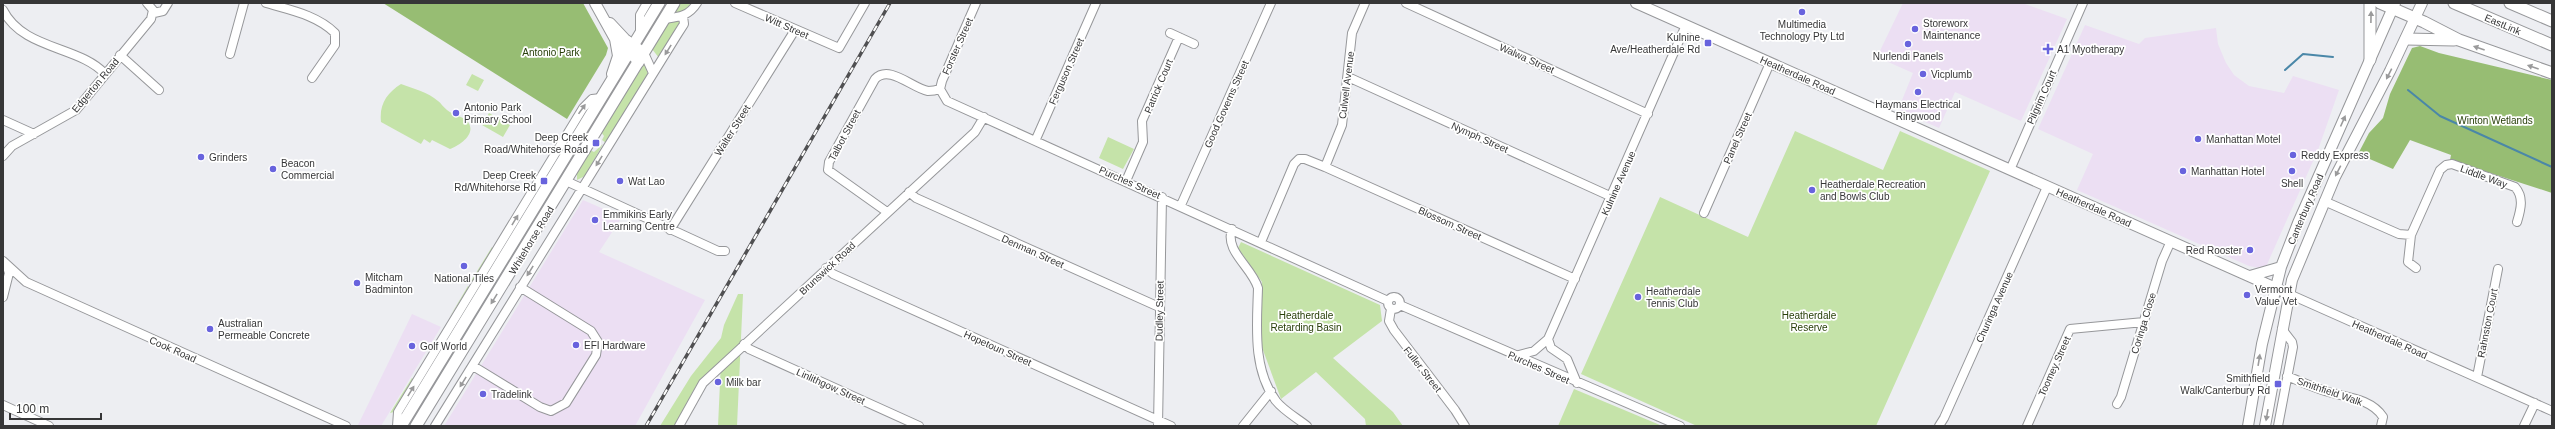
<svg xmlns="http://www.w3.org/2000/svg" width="2555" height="429" font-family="Arial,sans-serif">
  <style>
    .commercial { fill: #ecdff3 }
    .green { fill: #c5e3a9 }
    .forest { fill: #97bd73 }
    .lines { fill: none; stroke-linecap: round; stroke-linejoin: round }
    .stream { stroke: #4a87a8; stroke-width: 2 }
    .minor-casing { stroke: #96979a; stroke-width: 10 }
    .major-casing { stroke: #96979a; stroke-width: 12 }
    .highway-casing { stroke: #96979a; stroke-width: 13 }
    .minor { stroke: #fff; stroke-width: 8 }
    .major { stroke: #fff; stroke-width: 10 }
    .highway { stroke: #fff; stroke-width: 11 }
    .rail-casing { stroke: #505052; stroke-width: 3.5 }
    .rail { stroke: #fff; stroke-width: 2; stroke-dasharray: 6; stroke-linecap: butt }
    .oneway { fill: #9a9a9b }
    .poi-dot { fill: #6863dd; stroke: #fff; stroke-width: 1.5 }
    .labels { text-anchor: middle; stroke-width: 3.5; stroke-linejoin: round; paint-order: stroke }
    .poi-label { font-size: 10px; fill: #363637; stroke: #fff; text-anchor: start }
    .street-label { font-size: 10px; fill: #363637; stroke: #fff }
    .park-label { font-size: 10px; fill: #283f09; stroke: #fff }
  </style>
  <rect width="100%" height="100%" fill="#edeef2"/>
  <!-- commercial -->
  <path class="commercial" d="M1903 3H2022L2067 19 2021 121 1955 92 1939 128 1898 110 1913 73 1877 57Z
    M2085 25 2139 44 2145 38 2216 28 2218 44 2226 63 2234 75 2249 86 2284 93 2293 76 2339 90 2318 150 2265 269 2249 266 2077 190 2093 154 2038 129Z
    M583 200 622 217 599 252 705 300 635 426H444Z
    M412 314 441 327 381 426 358 425Z"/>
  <!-- green -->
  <path class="green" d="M681 3H693L690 8 673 15Z
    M681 18V24L659 58 652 49 670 21Z
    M644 64 648 68 647 77 606 143 602 140 604 136 601 132Z
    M472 74 484 80 478 91 466 85Z
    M401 84C414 89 428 92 438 101 441 103 443 107 447 110 453 115 463 116 468 122 477 134 459 146 450 149L432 140 430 143 424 139 421 144 381 122C379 104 387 93 401 84Z
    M605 105 606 106 585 142 582 140Z
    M489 113 510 125 503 137 482 125Z
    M1795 131 1883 170 1900 131 1990 171 1876 426H1697L1581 374 1660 197 1748 237Z
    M1108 137 1134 149 1123 169 1099 158Z
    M580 143 583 145 540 214 537 213Z
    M603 144 585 176 577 180V172L590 150 594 152Z
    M1241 242 1380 305 1382 321 1333 358 1393 412 1403 426H1366L1365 419 1316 372 1281 399 1260 342 1262 282 1238 248Z
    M492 247 493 249 473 282 471 281Z
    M468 286 469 287 449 318Z
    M738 294H743L737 426H718L721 361 696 386 674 426H660L691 376 721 338 724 325Z
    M412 378 413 379 394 412 390 413Z
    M1574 389 1660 425 1558 426Z"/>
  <!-- forest -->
  <path class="forest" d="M383 3H583L608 48 606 55 567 119Z
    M2420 46 2439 53 2552 80V193L2450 160 2451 155 2410 140 2393 169 2358 154 2369 133 2383 118 2390 94 2412 48Z"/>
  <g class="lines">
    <!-- stream -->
    <path class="stream" d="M2285 70 2303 54 2333 57
      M2408 90 2440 116 2552 167"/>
    <!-- minor casing -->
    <g class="minor-casing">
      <path id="minor" d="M266 3C290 10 317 15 335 33V45L312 78
        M735 3 839 48 865 3
        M1406 3 1648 114
        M3 10C23 50 80 46 105 74
        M154 13 163 11 168 3
        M665 19C679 17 689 16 697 3
        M1170 33 1194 44
        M640 34V15L647 3
        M644 53 653 73
        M230 54 244 3
        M120 55 159 90
        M1348 77 1612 197
        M940 89 942 81 976 3
        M3 120 34 134
        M1036 139 1096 3
        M3 156 12 146 76 110 151 19 153 10 147 3
        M1325 167 1575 279
        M2010 170 2083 3
        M566 181 718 251H725
        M1126 181 1143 142 1142 121 1179 37
        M909 192 916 198 1159 307
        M2324 201 2399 234 2411 235 2440 170 2446 165 2452 164 2515 187C2524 197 2521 209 2517 222
        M1181 205 1271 3
        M887 212 828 170 829 162 875 79C889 64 912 88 928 91 931 91 937 90 940 89L947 101 1388 301
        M1704 213 1770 63
        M1232 229C1224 251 1252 267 1258 288 1257 324 1252 369 1276 401 1284 411 1297 418 1307 426
        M670 230 795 30
        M2411 235 2408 262 2416 268
        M1261 242 1294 164 1299 159H1305L1325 167 1342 125 1352 33 1365 3
        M3 261 26 282 346 426
        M826 268 833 274 1171 426
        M2289 294 2552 411
        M1388 303a6 6 0 1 1 12 0a6 6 0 1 1-12 0Z
        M3 297 9 273 6 264
        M1400 305 1680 426
        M1391 309 1389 321 1394 330 1455 410 1465 426
        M1548 339 1551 348 1567 359 1577 383
        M744 344 749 349 919 426
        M1515 356 1534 351 1548 339 1686 25
        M473 366 540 407 551 411 566 403 596 355 598 342 591 331 520 287
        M2287 376C2299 381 2312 387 2325 391 2344 397 2371 398 2383 417L2381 426
        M2477 377 2498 269
        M2117 404 2121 397 2162 261 2171 241
        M3 405 49 426
        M397 426 398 412 583 108 592 99 601 98
        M435 426 677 35 684 24 683 16
        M679 426 703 383 975 132 984 117
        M1158 426 1162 197
        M1243 426 1271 391
        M1939 426 1944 418 2047 187
        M2027 426 2070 329 2144 322
        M2278 426 2293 347 2292 342 2282 329
        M2524 426 2535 403"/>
    </g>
    <!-- major casing -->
    <g class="major-casing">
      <path id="major" d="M595 3 615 39 639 62
        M1636 3 2289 294
        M610 23 625 39 644 53
        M612 74 618 56 615 39
        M2250 276 2281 267
        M2248 426 2262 344 2281 267 2298 223 2395 3
        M2265 426 2292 280 2335 177 2390 71 2422 3"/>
    </g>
    <!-- highway casing -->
    <g class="highway-casing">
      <path id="highway" d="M2370 3V60
        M2380 3 2424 22 2459 40 2552 73
        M2454 3 2552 45
        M2510 3 2552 21
        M2406 39 2454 40
        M401 426 659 3
        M416 426 674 3"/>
    </g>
    <!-- minor -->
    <use href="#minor" class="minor"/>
    <!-- major -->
    <use href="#major" class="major"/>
    <!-- highway -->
    <use href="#highway" class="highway"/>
    <!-- rail casing -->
    <g class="rail-casing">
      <path id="rail" d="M646 426 890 3"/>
    </g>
    <!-- rail -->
    <use href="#rail" class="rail"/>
  </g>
  <!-- one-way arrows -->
  <defs><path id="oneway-solid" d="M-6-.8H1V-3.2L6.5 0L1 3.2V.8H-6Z"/></defs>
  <g class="oneway">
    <use href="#oneway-solid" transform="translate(2371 17) rotate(-89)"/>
    <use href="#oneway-solid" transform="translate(2479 48) rotate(-161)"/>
    <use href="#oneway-solid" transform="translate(668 50) rotate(122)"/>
    <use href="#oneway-solid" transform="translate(2533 67) rotate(-161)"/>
    <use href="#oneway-solid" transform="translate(2389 74) rotate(117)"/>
    <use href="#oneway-solid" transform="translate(582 109) rotate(-55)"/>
    <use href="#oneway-solid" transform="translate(2343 121) rotate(-66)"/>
    <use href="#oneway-solid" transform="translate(599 161) rotate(122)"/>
    <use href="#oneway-solid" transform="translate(2338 171) rotate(117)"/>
    <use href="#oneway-solid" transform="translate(515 220) rotate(-59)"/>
    <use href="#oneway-solid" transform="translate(530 271) rotate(122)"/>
    <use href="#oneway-solid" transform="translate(494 299) rotate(122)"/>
    <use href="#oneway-solid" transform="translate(2259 360) rotate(-81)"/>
    <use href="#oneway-solid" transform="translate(463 382) rotate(122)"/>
    <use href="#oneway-solid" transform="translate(411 391) rotate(-58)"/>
    <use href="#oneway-solid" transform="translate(2267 415) rotate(100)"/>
  </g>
  <!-- markers -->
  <g class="poi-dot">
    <circle cx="1802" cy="12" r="4"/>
    <circle cx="1915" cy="29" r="4"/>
    <rect x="1704" y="39" width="8" height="8" rx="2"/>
    <circle cx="1908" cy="44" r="4"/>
    <path d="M2046 43h4v4h4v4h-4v4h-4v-4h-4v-4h4z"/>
    <circle cx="1923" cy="74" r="4"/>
    <circle cx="1918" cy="92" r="4"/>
    <circle cx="456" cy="113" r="4"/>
    <circle cx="2198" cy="139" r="4"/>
    <rect x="592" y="139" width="8" height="8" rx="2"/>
    <circle cx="2293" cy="155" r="4"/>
    <circle cx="201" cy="157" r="4"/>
    <circle cx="273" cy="169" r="4"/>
    <circle cx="2183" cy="171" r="4"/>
    <circle cx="2292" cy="171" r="4"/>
    <rect x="540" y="177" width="8" height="8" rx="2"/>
    <circle cx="620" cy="181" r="4"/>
    <circle cx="1812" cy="190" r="4"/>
    <circle cx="595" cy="220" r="4"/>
    <circle cx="2250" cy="250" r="4"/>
    <circle cx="464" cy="266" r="4"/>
    <circle cx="357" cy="283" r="4"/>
    <circle cx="2247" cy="295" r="4"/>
    <circle cx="1638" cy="297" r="4"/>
    <circle cx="210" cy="329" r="4"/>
    <circle cx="576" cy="345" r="4"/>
    <circle cx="412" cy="346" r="4"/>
    <circle cx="718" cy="382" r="4"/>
    <rect x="2274" y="380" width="8" height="8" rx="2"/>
    <circle cx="483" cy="394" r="4"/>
  </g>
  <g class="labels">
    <!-- poi labels -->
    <g class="poi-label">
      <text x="1923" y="27">Storeworx<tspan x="1923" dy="12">Maintenance</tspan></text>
      <text x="1802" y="28" text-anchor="middle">Multimedia<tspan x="1802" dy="12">Technology Pty Ltd</tspan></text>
      <text x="1700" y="41" text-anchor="end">Kulnine<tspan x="1700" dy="12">Ave/Heatherdale Rd</tspan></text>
      <text x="2057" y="53">A1 Myotherapy</text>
      <text x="1908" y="60" text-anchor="middle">Nurlendi Panels</text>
      <text x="1931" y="78">Vicplumb</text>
      <text x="1918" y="108" text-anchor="middle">Haymans Electrical<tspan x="1918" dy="12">Ringwood</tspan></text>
      <text x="464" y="111">Antonio Park<tspan x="464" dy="12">Primary School</tspan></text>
      <text x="588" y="141" text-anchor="end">Deep Creek<tspan x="588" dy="12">Road/Whitehorse Road</tspan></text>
      <text x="2206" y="143">Manhattan Motel</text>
      <text x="2301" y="159">Reddy Express</text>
      <text x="209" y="161">Grinders</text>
      <text x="281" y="167">Beacon<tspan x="281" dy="12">Commercial</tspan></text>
      <text x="2191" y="175">Manhattan Hotel</text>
      <text x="536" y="179" text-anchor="end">Deep Creek<tspan x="536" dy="12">Rd/Whitehorse Rd</tspan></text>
      <text x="628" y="185">Wat Lao</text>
      <text x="2292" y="187" text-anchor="middle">Shell</text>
      <text x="1820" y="188">Heatherdale Recreation<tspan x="1820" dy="12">and Bowls Club</tspan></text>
      <text x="603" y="218">Emmikins Early<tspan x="603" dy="12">Learning Centre</tspan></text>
      <text x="2242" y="254" text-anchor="end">Red Rooster</text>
      <text x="365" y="281">Mitcham<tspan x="365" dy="12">Badminton</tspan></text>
      <text x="464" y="282" text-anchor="middle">National Tiles</text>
      <text x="2255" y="293">Vermont<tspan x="2255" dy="12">Value Vet</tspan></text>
      <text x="1646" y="295">Heatherdale<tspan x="1646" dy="12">Tennis Club</tspan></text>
      <text x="218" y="327">Australian<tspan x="218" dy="12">Permeable Concrete</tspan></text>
      <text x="584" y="349">EFI Hardware</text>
      <text x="420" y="350">Golf World</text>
      <text x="2270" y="382" text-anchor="end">Smithfield<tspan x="2270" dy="12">Walk/Canterbury Rd</tspan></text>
      <text x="726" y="386">Milk bar</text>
      <text x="491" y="398">Tradelink</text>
    </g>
    <!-- street labels -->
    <g class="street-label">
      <text transform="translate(2503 24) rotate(23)" y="4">EastLink</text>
      <text transform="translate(787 26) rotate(24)" y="4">Witt Street</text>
      <text transform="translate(957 46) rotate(-66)" y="4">Forster Street</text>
      <text transform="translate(1527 58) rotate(24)" y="4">Walwa Street</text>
      <text transform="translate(1066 71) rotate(-66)" y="4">Ferguson Street</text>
      <text transform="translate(1798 75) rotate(24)" y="4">Heatherdale Road</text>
      <text transform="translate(95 85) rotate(-50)" y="4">Edgerton Road</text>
      <text transform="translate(1346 85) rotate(-83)" y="4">Culwell Avenue</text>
      <text transform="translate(1158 86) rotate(-67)" y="4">Patrick Court</text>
      <text transform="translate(2041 97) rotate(-66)" y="4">Pilgrim Court</text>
      <text transform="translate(1226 104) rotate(-66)" y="4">Good Governs Street</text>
      <text transform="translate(732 130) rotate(-58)" y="4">Walter Street</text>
      <text transform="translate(844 135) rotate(-62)" y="4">Talbot Street</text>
      <text transform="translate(1480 137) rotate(24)" y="4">Nymph Street</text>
      <text transform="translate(1737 138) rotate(-66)" y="4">Panel Street</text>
      <text transform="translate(2484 176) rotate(20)" y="4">Liddle Way</text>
      <text transform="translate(1130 182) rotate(24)" y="4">Purches Street</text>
      <text transform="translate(1618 183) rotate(-66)" y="4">Kulnine Avenue</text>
      <text transform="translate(2094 207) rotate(24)" y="4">Heatherdale Road</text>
      <text transform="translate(2305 209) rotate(-67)" y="4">Canterbury Road</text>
      <text transform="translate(1450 223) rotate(24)" y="4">Blossom Street</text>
      <text transform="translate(531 240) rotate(-59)" y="4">Whitehorse Road</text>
      <text transform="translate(1033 251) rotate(24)" y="4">Denman Street</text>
      <text transform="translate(827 268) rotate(-43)" y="4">Brunswick Road</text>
      <text transform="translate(1994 307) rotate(-66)" y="4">Churinga Avenue</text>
      <text transform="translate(1159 311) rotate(-89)" y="4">Dudley Street</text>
      <text transform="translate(2143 323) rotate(-73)" y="4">Coringa Close</text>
      <text transform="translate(2487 323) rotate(-79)" y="4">Rahnston Court</text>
      <text transform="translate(2390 339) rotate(24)" y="4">Heatherdale Road</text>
      <text transform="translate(998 348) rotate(24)" y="4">Hopetoun Street</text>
      <text transform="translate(173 349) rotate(24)" y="4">Cook Road</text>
      <text transform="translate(2054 366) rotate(-66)" y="4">Toomey Street</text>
      <text transform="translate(1539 367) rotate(24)" y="4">Purches Street</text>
      <text transform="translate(1423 369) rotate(52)" y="4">Fuller Street</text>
      <text transform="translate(831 386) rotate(24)" y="4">Linlithgow Street</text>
      <text transform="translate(2330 391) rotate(19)" y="4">Smithfield Walk</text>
    </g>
    <!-- park labels -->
    <g class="park-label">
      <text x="551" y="56">Antonio Park</text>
      <text x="2495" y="124">Winton Wetlands</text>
      <text x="1306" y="319">Heatherdale<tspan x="1306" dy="12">Retarding Basin</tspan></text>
      <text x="1809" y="319">Heatherdale<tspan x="1809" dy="12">Reserve</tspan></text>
    </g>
  </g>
  <!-- border -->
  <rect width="2555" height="429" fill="none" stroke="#363637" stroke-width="8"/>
  <!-- scale -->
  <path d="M10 413v6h91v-6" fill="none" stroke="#363637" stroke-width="2"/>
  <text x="16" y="413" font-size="12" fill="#363637" stroke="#ffffff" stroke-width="3" paint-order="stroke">100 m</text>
</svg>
